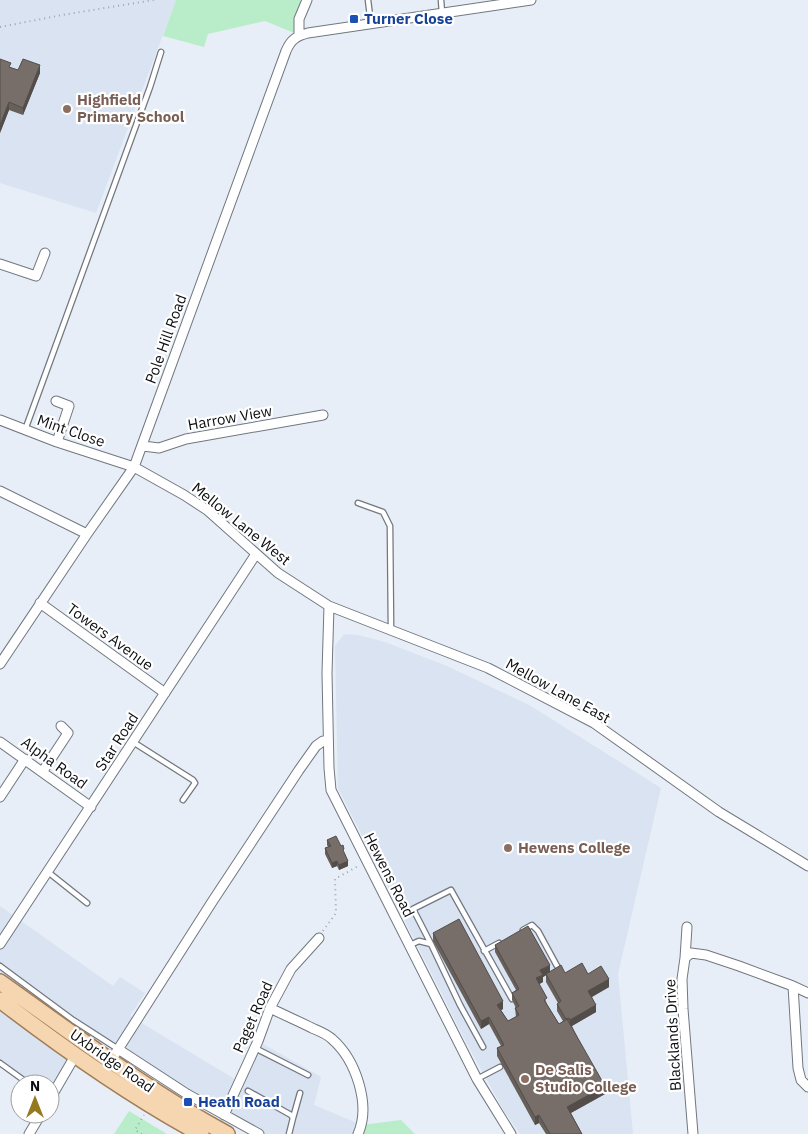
<svg xmlns="http://www.w3.org/2000/svg" width="808" height="1134" font-family="'IBM Plex Sans',sans-serif">
  <style>
    .built { fill: #d9e3f2 }
    .green { fill: #b9edc9 }
    .lines { fill: none; stroke-linecap: round; stroke-linejoin: round }
    .lane-casing { stroke: #72777f; stroke-width: 7 }
    .street-casing { stroke: #72777f; stroke-width: 11 }
    .primary-casing { stroke: #a07d57; stroke-width: 18 }
    .path { stroke: #a0a5ac; stroke-width: 2; stroke-dasharray: 1 4; stroke-linecap: butt }
    .lane { stroke: #fff; stroke-width: 4.5 }
    .street { stroke: #fff; stroke-width: 9 }
    .primary { stroke: #f6d6b1; stroke-width: 15 }
    .wall { fill: #665f5a; fill-rule: evenodd }
    .shaded-wall { fill: #534d4a }
    .building { fill: #776e69; stroke: #534d4a }
    .transit-dot { fill: #1a4fb4; stroke: #fff; stroke-width: 2 }
    .education-dot { fill: #8d6e63; stroke: #fff; stroke-width: 2 }
    .labels { text-anchor: middle; stroke-width: 4.5; stroke-linejoin: round; paint-order: stroke }
    .transit-label { font-size: 15px; font-weight: bold; fill: #164399; stroke: #fff; text-anchor: start }
    .education-label { font-size: 15px; font-weight: bold; fill: #785e54; stroke: #fff; text-anchor: start }
    .street-label { font-size: 15px; fill: #0b0d10; stroke: #fff }
  </style>
  <rect width="100%" height="100%" fill="#e7eef7"/>
  <!-- built -->
  <path class="built" d="M0 0H176L96 213 0 183Z
    M344 634 358 635 385 642 447 666 531 706 661 788 618 974 633 1134H520L504 1111 467 1044 338 788 335 646Z
    M0 906 113 986 120 977 145 993 130 1016 238 1081 258 1041 321 1077 314 1105 362 1125 358 1134H264L93 1034 50 1099V1084H29L0 1063Z"/>
  <!-- green -->
  <path class="green" d="M176 0H307L299 35 265 21 208 34 204 47 163 36Z
    M129 1111 167 1134H114Z
    M401 1120 415 1134H358L362 1125Z"/>
  <g class="lines">
    <!-- lane casing -->
    <g class="lane-casing">
      <path id="lane" d="M368 0 371 24
        M441 0 442 13
        M25 430 150 87 161 52
        M358 503 383 512 390 526 391 629
        M133 742 193 780 195 783 183 800
        M48 872 87 903
        M523 930 532 925 538 931 557 966
        M431 944 413 909 451 890 512 999
        M410 945 419 941 431 944 460 1005 483 1047
        M484 951 499 943
        M0 966 73 1020 118 1049
        M255 1048 308 1075
        M0 1063 29 1084
        M477 1079 500 1067
        M248 1091 291 1115 293 1118 289 1134
        M293 1118 300 1093"/>
    </g>
    <!-- street casing -->
    <g class="street-casing">
      <path id="street" d="M299 35V19L307 0
        M0 264 36 276 45 253
        M56 401 69 406 57 442
        M0 420 57 442 134 467 184 495 207 510 278 573 329 606 488 668 594 723 719 812 808 866
        M143 446 159 448 186 439 323 415
        M0 491 87 534
        M40 603 165 693
        M329 606 327 673 329 768 331 790 477 1079 511 1134
        M0 664 87 534 134 467 286 51C291 39 297 36 308 33L531 0
        M0 742 91 807
        M43 771 68 733 61 726
        M0 797 25 759
        M0 944 256 554
        M685 958 687 927
        M793 986 798 1068 801 1080 808 1087
        M270 1008C284 1015 298 1021 312 1028 319 1031 327 1034 332 1039 356 1060 371 1105 358 1134
        M118 1049 187 1094 259 1134
        M110 1062 212 902 299 770 316 746 323 741H328
        M50 1099 75 1056
        M224 1115 258 1041 270 1008 291 969 319 938
        M29 1134 41 1114
        M693 1134 683 1009 682 979 685 958 691 953 706 955 739 966 793 986 808 993"/>
    </g>
    <!-- primary casing -->
    <g class="primary-casing">
      <path id="primary" d="M0 982C75 1035 146 1090 227 1134
        M0 1000C64 1049 130 1096 201 1134"/>
    </g>
    <!-- path -->
    <path class="path" d="M0 27 62 15 154 0
      M323 931 336 913 335 879 360 865
      M142 1134 135 1130 144 1115"/>
    <!-- lane -->
    <use href="#lane" class="lane"/>
    <!-- street -->
    <use href="#street" class="street"/>
    <!-- primary -->
    <use href="#primary" class="primary"/>
  </g>
  <!-- wall -->
  <path class="wall" d="M11 68 18 70 40 73 23 115 9 110 0 133Z
    M327 840 341 846 344 854 348 866 339 870 337 866 332 868 325 854V848L328 847 327 845Z
    M433 933 503 1009 501 1010 508 1021 516 1017 515 1008H516L512 1000V993L516 990 495 952V945L550 972 588 974 609 987 592 997 596 1012 572 1026 605 1094 571 1113 582 1134H546L539 1123 535 1125 497 1056V1048L501 1046 489 1024 481 1029 433 941ZM546 975V982L558 1003 557 1004V1011L563 1021 559 1024 547 1004 539 984 543 982V977Z"/>
  <!-- shaded-wall -->
  <path class="shaded-wall" d="M40 65V73L23 115V108Z
    M9 102V110L0 133V125Z
    M337 861V866L332 868V863Z
    M348 861V866L339 870V865Z
    M550 965V973L543 977V982L536 986V978L540 970Z
    M609 979V987L588 999V991Z
    M503 1001V1009L497 1012V1005Z
    M596 1005V1012L570 1027V1020Z
    M489 1017V1024L481 1029V1021Z
    M605 1086V1094L567 1115V1107Z
    M539 1115V1123L535 1125V1117Z"/>
  <!-- building -->
  <path class="building" d="M0 59 11 63 9 67 18 70 23 59 40 65 23 108 9 102 0 125Z
    M336 836 341 846 343 845 344 849 343 850 348 861 339 865 337 861 332 863 325 848 331 846 327 840Z
    M459 919 503 1001 497 1005 508 1021 519 1015 515 1008 519 1006 512 993 519 989 495 945 528 926 550 965 540 970 543 975 536 978 547 998 544 1000 559 1024 567 1019 605 1086 567 1107 582 1134H550L539 1115 535 1117 497 1048 504 1045 489 1017 481 1021 433 933Z
    M582 963 588 974 601 966 609 979 588 991 596 1005 570 1020 569 1018 566 1019 557 1004 561 1001 546 974 561 965 565 973Z"/>
  <!-- markers -->
  <g class="transit-dot">
    <rect x="349" y="14" width="10" height="10" rx="2.5"/>
    <rect x="183" y="1097" width="10" height="10" rx="2.5"/>
  </g>
  <g class="education-dot">
    <circle cx="67" cy="109" r="5"/>
    <circle cx="508" cy="848" r="5"/>
    <circle cx="525" cy="1079" r="5"/>
  </g>
  <g class="labels">
    <!-- transit labels -->
    <g class="transit-label">
      <text x="364" y="24">Turner Close</text>
      <text x="198" y="1107">Heath Road</text>
    </g>
    <!-- education labels -->
    <g class="education-label">
      <text x="77" y="105">Highfield<tspan x="77" dy="17">Primary School</tspan></text>
      <text x="518" y="853">Hewens College</text>
      <text x="535" y="1075">De Salis<tspan x="535" dy="17">Studio College</tspan></text>
    </g>
    <!-- street labels -->
    <g class="street-label">
      <text transform="translate(166 339) rotate(-70)" y="5">Pole Hill Road</text>
      <text transform="translate(230 418) rotate(-10)" y="5">Harrow View</text>
      <text transform="translate(71 431) rotate(19)" y="5">Mint Close</text>
      <text transform="translate(241 524) rotate(39)" y="5">Mellow Lane West</text>
      <text transform="translate(110 637) rotate(36)" y="5">Towers Avenue</text>
      <text transform="translate(558 691) rotate(29)" y="5">Mellow Lane East</text>
      <text transform="translate(117 742) rotate(-57)" y="5">Star Road</text>
      <text transform="translate(54 763) rotate(36)" y="5">Alpha Road</text>
      <text transform="translate(389 875) rotate(63)" y="5">Hewens Road</text>
      <text transform="translate(253 1017) rotate(-66)" y="5">Paget Road</text>
      <text transform="translate(673 1035) rotate(-93)" y="5">Blacklands Drive</text>
      <text transform="translate(112 1061) rotate(35)" y="5">Uxbridge Road</text>
    </g>
  </g>
  <!-- north arrow -->
  <g transform="translate(35 1099)"><circle r="24" fill="#ffffff" stroke="#9d9e9f"/>
  <path d="M0-4L9 19L0 12L-9 19Z" fill="#957921"/>
  <text y="-8" font-size="14" font-weight="bold" text-anchor="middle" fill="#0b0d10">N</text>
  </g>
</svg>
